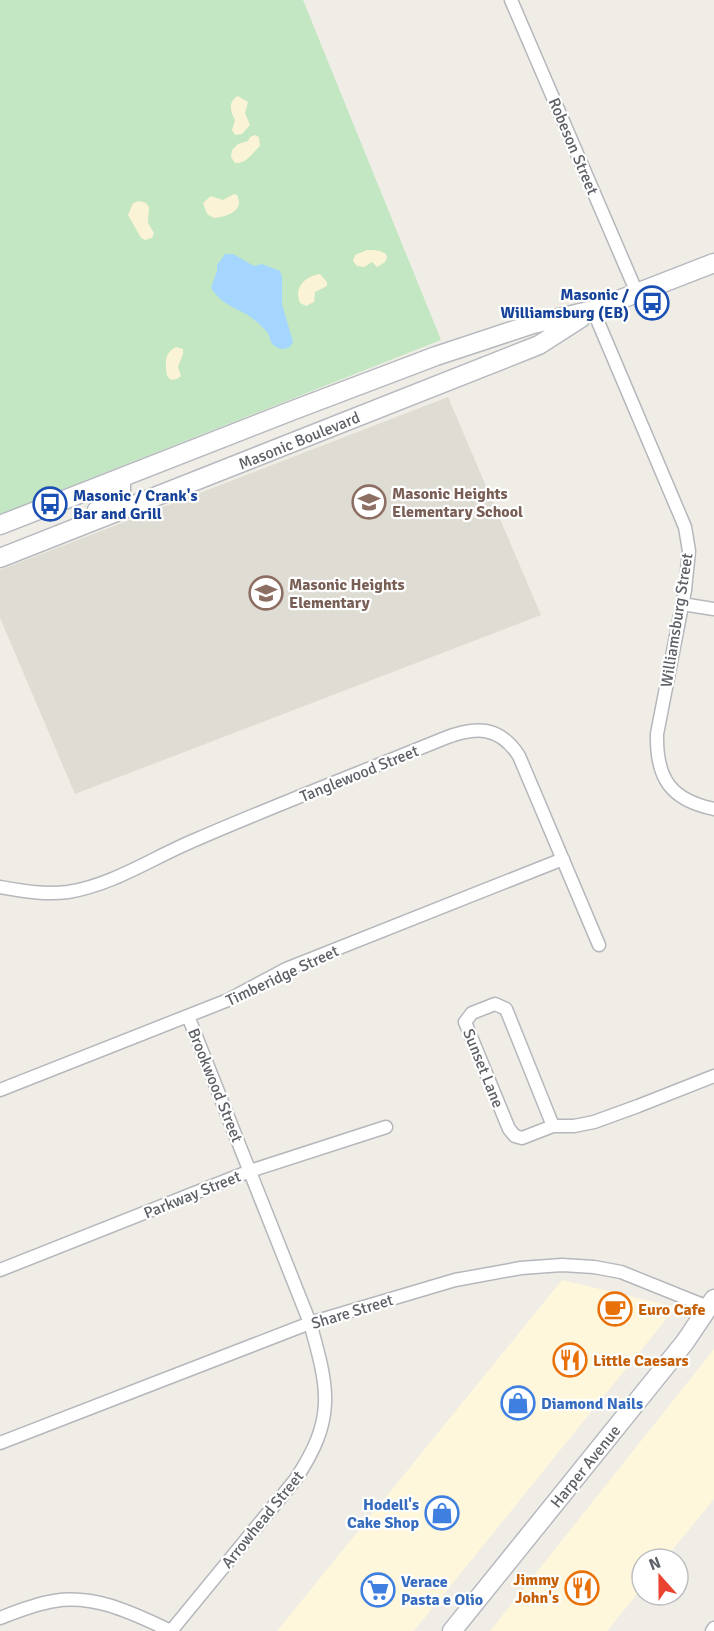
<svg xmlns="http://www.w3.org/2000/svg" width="714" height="1631" font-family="Signika,sans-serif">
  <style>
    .commercial { fill: #fef7db }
    .education { fill: #dfdcd3 }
    .green { fill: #c2e7c2 }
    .sand { fill: #fbf3d5 }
    .water { fill: #a5d6ff }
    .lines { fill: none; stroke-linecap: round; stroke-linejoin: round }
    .minor-casing { stroke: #b5b7bc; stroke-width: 15 }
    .secondary-casing { stroke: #b6b9bf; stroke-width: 21 }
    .minor { stroke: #fff; stroke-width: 12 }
    .secondary { stroke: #fff; stroke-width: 18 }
    .labels { text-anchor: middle; stroke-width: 4.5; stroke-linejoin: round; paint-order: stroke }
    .street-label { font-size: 16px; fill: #5d6066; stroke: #fff }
    .transit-label { font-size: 16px; font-weight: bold; fill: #164399; stroke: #fff; text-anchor: end }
    .education-label { font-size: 16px; font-weight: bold; fill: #785e54; stroke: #fff; text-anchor: start }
    .food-label { font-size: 16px; font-weight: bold; fill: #c56008; stroke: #fff; text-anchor: start }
    .shop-label { font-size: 16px; font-weight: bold; fill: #366cbe; stroke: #fff; text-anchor: start }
  </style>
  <rect width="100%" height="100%" fill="#efede5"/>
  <!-- commercial -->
  <path class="commercial" d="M562 1280 676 1307 414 1631H277Z
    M714 1349V1499L665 1559H642V1588L607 1631H490Z"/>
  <!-- education -->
  <path class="education" d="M448 397 541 615 75 794 0 618V570Z"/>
  <!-- green -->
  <path class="green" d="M0 0H303L441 340 0 514Z"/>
  <!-- sand -->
  <path class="sand" d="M238 96 248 102 245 113 250 125 242 134 235 135 232 130 235 120C230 111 228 101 238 96Z
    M255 135 259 137 260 146C252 153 247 164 235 163L231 157 232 150 238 144 248 141 250 137Z
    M234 194 237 195C245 211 227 217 214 218L207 214 203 203 211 196 223 200Z
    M139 201 146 203 149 207 148 223 154 233 152 238 145 240 141 238 128 215 133 203Z
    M367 250C375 250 380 250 386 254L387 258 385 262 377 267 372 262 364 267 357 266 353 261 355 255Z
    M320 274 327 282V286L315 292 314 302 306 306 300 303C293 287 306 276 320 274Z
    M176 347 183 349V354L178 367 181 376 177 379 171 380 167 376C165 363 164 353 176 347Z"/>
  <!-- water -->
  <path class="water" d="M225 254H233L254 266 262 264 280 271 282 277V304L293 342 290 347C286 349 281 350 276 347 269 343 271 337 267 332 264 328 260 325 257 322 240 307 225 309 211 288L217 271V265Z"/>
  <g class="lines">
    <!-- minor casing -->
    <g class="minor-casing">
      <path id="minor" d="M511 0 637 293
        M593 310 685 527 689 551 685 590 657 734C656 779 671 800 714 809
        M682 604 714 609
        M0 887C23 891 45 895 68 892 113 885 154 857 195 840 278 804 362 772 445 738 476 726 500 726 519 756L599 945
        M0 1090 228 1000 286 969 563 859
        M553 1126 506 1009 495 1004 472 1013 465 1022 509 1129 515 1136 522 1138 553 1126H574L594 1122 638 1106 714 1076
        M0 1270 250 1171 386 1127
        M0 1443 310 1323 455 1280 521 1268 562 1265 594 1267 621 1272 713 1309
        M0 1618C18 1611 35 1604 54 1601 96 1594 134 1614 171 1631
        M171 1631 295 1480C336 1419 329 1390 310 1323L188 1016
        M712 1631 714 1628"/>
    </g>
    <!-- secondary casing -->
    <g class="secondary-casing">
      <path id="secondary" d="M97 510 114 503 121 495V478
        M0 525 291 411 436 356 533 324 593 310 714 263
        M0 558 539 345 581 318
        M452 1631 656 1378 685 1342 714 1299"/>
    </g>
    <!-- minor -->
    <use href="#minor" class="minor"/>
    <!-- secondary -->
    <use href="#secondary" class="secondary"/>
  </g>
  <!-- icons -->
  <defs>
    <g id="bus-ring" transform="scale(1.725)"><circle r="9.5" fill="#fff" stroke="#1a4fb4" stroke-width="1.5"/><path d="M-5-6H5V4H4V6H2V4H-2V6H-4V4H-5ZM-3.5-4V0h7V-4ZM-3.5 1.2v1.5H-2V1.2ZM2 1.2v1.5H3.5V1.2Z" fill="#1a4fb4"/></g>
    <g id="school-ring" transform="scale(1.725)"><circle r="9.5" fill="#fff" stroke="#8d6e63" stroke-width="1.5"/><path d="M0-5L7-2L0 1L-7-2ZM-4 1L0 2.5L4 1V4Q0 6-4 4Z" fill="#8d6e63"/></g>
    <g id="cafe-ring" transform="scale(1.725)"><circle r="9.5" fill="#fff" stroke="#e8710a" stroke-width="1.5"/><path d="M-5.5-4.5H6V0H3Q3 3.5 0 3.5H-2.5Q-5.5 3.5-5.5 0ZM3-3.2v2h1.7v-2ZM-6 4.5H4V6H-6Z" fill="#e8710a"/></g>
    <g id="restaurant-ring" transform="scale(1.725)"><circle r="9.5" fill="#fff" stroke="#e8710a" stroke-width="1.5"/><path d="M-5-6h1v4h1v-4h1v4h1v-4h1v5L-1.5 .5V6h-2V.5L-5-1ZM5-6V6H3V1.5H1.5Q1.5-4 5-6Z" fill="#e8710a"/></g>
    <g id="shop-ring" transform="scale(1.725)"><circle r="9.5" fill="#fff" stroke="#3f7fe0" stroke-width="1.5"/><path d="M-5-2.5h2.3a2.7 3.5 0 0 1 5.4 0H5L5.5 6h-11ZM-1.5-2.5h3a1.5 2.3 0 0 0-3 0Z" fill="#3f7fe0"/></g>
    <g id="supermarket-ring" transform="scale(1.725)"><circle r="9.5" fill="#fff" stroke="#3f7fe0" stroke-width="1.5"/><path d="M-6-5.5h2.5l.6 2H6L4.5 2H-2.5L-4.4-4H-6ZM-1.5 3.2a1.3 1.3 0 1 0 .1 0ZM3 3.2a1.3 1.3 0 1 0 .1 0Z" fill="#3f7fe0"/></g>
  </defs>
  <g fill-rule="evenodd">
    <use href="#bus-ring" x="652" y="303"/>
    <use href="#school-ring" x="369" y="502"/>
    <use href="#bus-ring" x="50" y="504"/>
    <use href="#school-ring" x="266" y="593"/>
    <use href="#cafe-ring" x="615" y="1309"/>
    <use href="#restaurant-ring" x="570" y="1360"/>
    <use href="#shop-ring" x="518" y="1403"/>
    <use href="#shop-ring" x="442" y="1513"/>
    <use href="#restaurant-ring" x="582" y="1588"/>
    <use href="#supermarket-ring" x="378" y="1590"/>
  </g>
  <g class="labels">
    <!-- street labels -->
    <g class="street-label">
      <text transform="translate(574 146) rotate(67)" y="6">Robeson Street</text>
      <text transform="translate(299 440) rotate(-22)" y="6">Masonic Boulevard</text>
      <text transform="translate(676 620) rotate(-81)" y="6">Williamsburg Street</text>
      <text transform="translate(359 773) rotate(-22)" y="6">Tanglewood Street</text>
      <text transform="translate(282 975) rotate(-25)" y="6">Timberidge Street</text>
      <text transform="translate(484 1068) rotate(68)" y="6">Sunset Lane</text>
      <text transform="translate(216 1085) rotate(68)" y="6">Brookwood Street</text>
      <text transform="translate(192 1194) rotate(-22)" y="6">Parkway Street</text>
      <text transform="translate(352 1311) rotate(-17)" y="6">Share Street</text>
      <text transform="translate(585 1466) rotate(-51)" y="6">Harper Avenue</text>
      <text transform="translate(262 1519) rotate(-51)" y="6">Arrowhead Street</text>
    </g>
    <!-- transit labels -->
    <g class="transit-label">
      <text x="629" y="300">Masonic /<tspan x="629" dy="18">Williamsburg (EB)</tspan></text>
      <text x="73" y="501" text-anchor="start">Masonic / Crank's<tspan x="73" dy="18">Bar and Grill</tspan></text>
    </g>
    <!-- education labels -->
    <g class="education-label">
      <text x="392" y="499">Masonic Heights<tspan x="392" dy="18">Elementary School</tspan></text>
      <text x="289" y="590">Masonic Heights<tspan x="289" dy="18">Elementary</tspan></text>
    </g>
    <!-- food labels -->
    <g class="food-label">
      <text x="638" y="1315">Euro Cafe</text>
      <text x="593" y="1366">Little Caesars</text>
      <text x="559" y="1585" text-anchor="end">Jimmy<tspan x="559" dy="18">John's</tspan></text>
    </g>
    <!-- shop labels -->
    <g class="shop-label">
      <text x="541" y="1409">Diamond Nails</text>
      <text x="419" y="1510" text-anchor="end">Hodell's<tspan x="419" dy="18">Cake Shop</tspan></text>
      <text x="401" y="1587">Verace<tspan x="401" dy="18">Pasta e Olio</tspan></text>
    </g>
  </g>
  <!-- north arrow -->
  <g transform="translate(660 1577) rotate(339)"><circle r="28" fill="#ffffff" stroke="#bebfc2" stroke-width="1.5"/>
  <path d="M0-4.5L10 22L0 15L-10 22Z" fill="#ea4331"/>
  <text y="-9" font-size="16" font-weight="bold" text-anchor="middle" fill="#5d6066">N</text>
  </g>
</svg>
